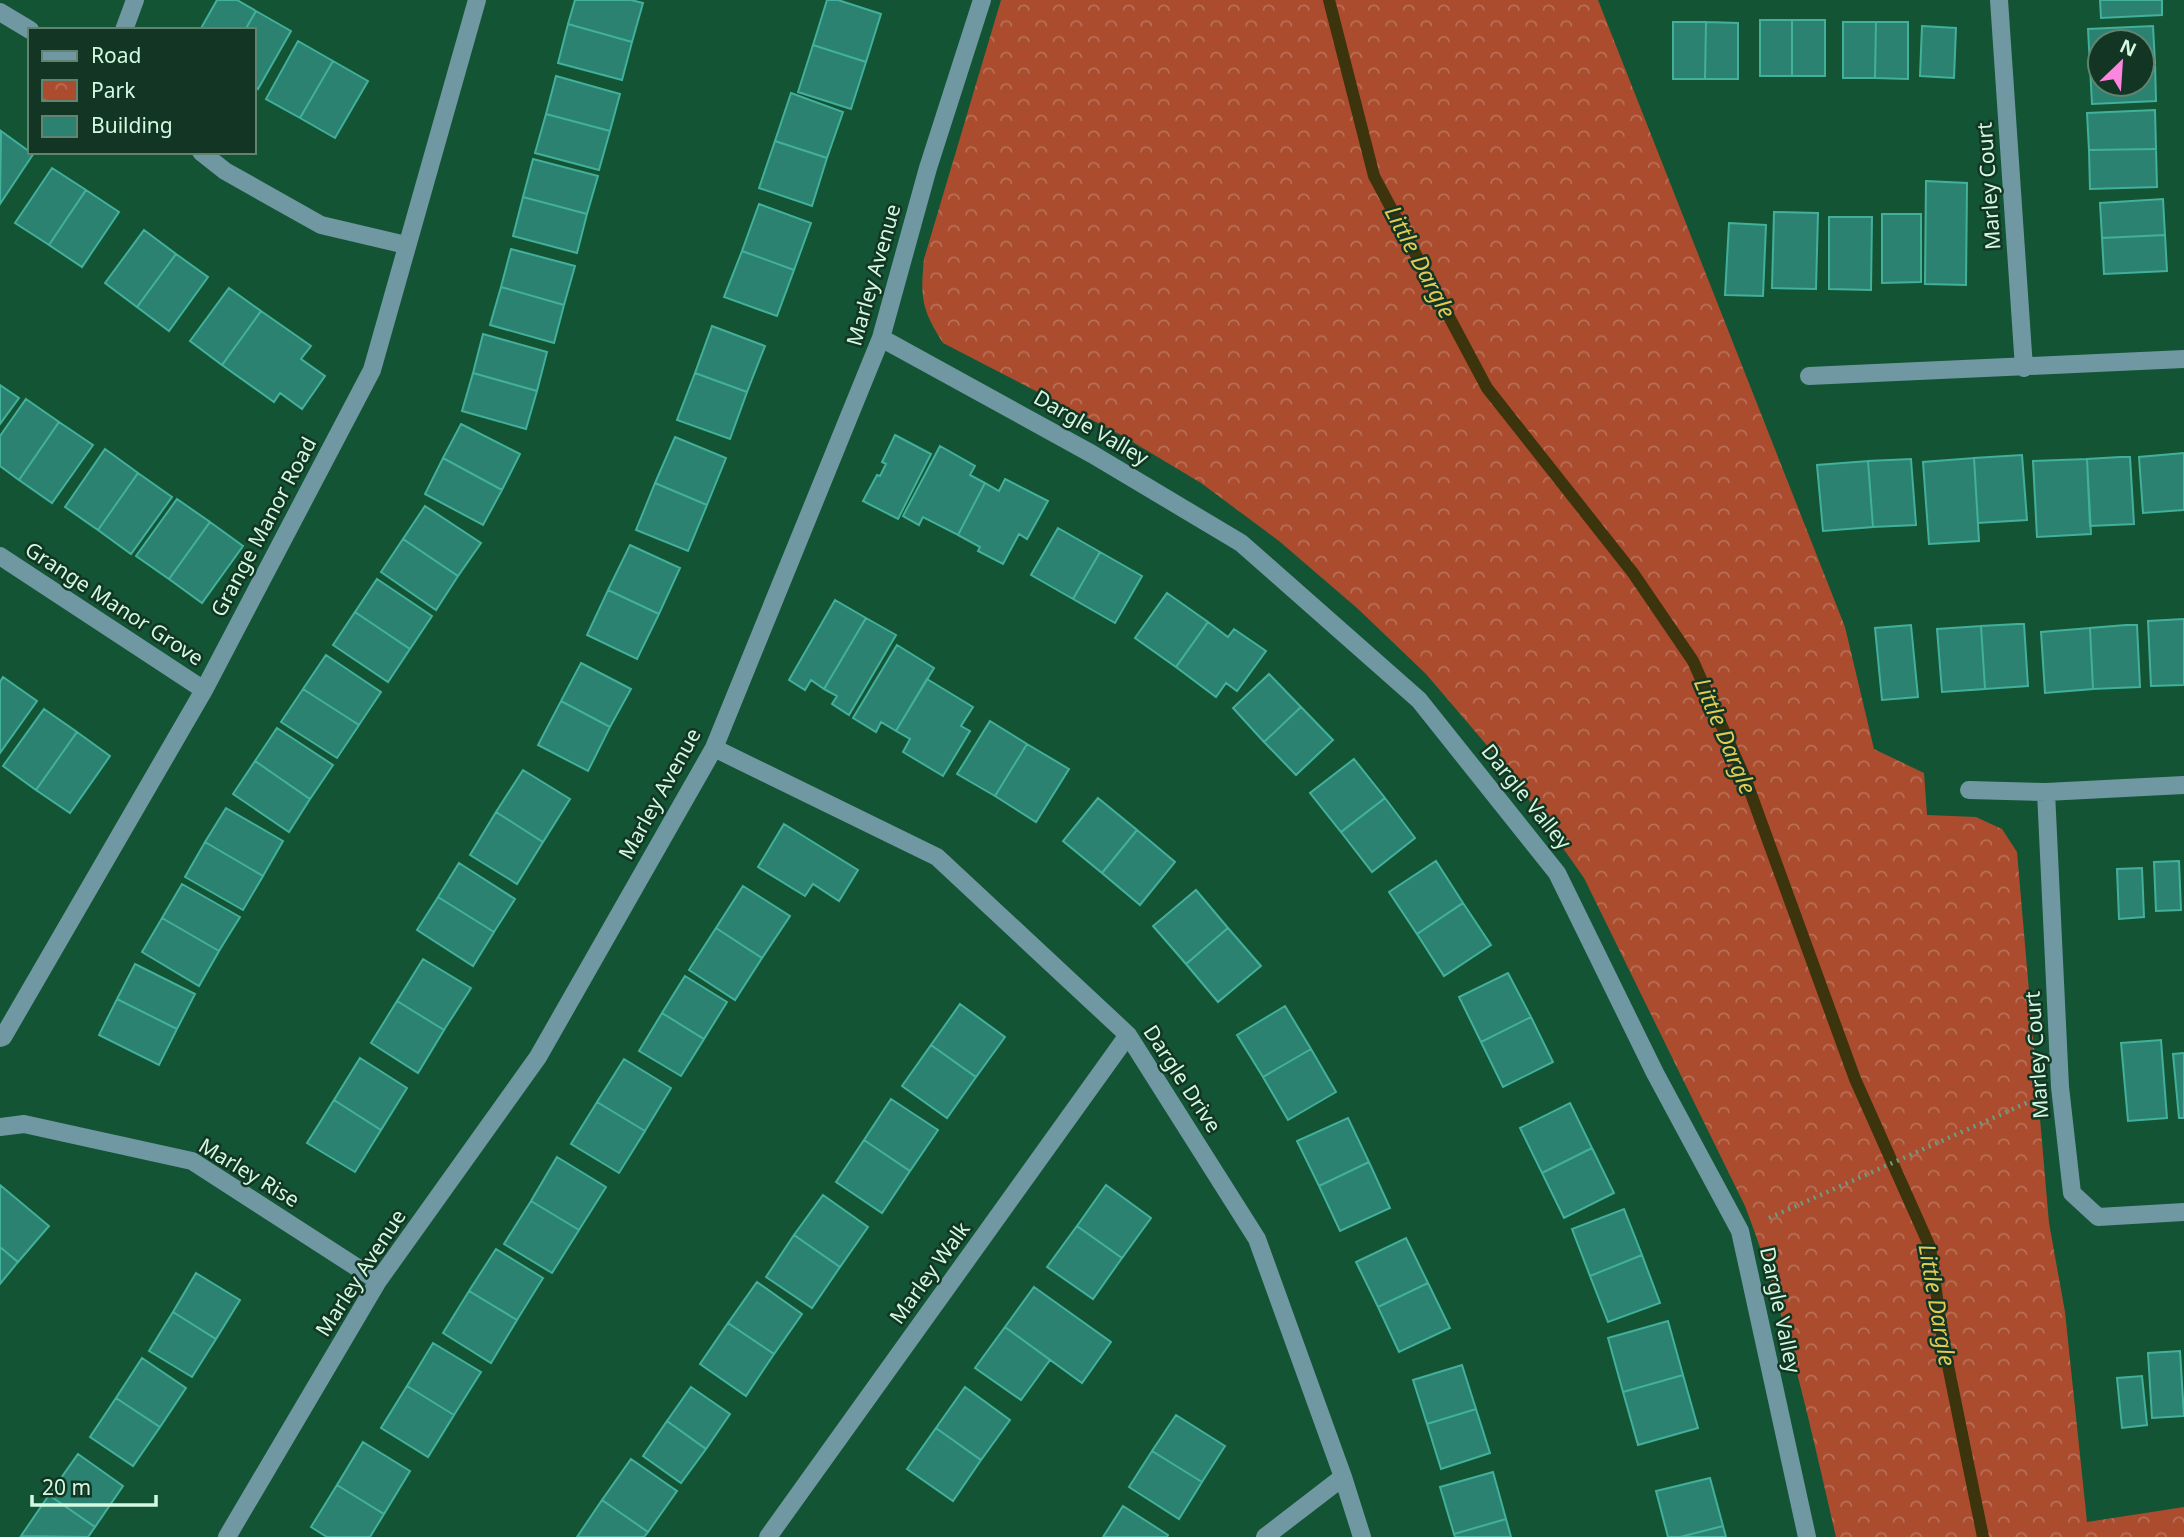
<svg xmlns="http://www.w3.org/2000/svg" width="2184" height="1537" font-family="'Noto Sans',sans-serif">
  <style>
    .park { fill: url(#park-crowns) }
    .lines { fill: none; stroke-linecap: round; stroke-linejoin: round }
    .stream { stroke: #3c340c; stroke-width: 12 }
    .building { fill: #2b8271; stroke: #42b09a; stroke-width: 2 }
    .path { stroke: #6a9f83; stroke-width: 4.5; stroke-dasharray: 2 5; stroke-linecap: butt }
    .minor { stroke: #7098a3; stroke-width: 18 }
    .labels { text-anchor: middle; stroke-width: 5; stroke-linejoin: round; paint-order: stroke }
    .street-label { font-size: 21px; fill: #d3fae1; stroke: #133523 }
    .water-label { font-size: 23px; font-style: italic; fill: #e3ca54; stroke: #133523 }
  </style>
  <defs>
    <pattern id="park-crowns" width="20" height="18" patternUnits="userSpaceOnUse" patternTransform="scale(1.75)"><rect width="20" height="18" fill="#ab4c2f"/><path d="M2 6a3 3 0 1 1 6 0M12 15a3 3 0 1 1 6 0" fill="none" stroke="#b97057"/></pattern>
  </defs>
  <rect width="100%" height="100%" fill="#135435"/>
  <!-- park -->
  <path class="park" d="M1001 0H1598L1845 627 1874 749 1924 773 1927 815 1976 817 2002 829 2017 852 2049 1223 2065 1312 2087 1522 2184 1507V1537H1836C1810 1425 1786 1313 1745 1206L1584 878 1508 770 1426 674 1357 608 1279 541 1201 483 1121 435 943 343C922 310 920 298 924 259Z"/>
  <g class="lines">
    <!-- stream -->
    <path class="stream" d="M1329 0 1374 176 1487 388 1633 573 1693 661 1747 783 1855 1079 1930 1247 1943 1341 1983 1537"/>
  </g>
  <!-- building -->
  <path class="building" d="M217 0H237L256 11 245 30H200Z
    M575 0H631L643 3 632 42 568 24Z
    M827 0H838L881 14 866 62 813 45Z
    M2100 0H2162V15L2101 18Z
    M256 11 291 31 258 89 254 86V30H245Z
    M1760 20H1792V76H1760Z
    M1792 20H1825V76H1792Z
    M1673 22H1706L1705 79H1673Z
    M1706 22 1738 23V79H1705Z
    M1843 22H1876L1875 78H1843Z
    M1876 22H1908V79L1875 78Z
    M568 24 632 42 622 80 558 63Z
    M1922 26 1956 28 1954 78 1920 76Z
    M2153 26 2155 63 2142 64V42H2100V65L2090 66 2088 29Z
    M298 41 333 61 300 118 266 99Z
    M813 45 866 62 851 109 798 92Z
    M333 61 368 81 335 138 300 118Z
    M2155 63 2156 101 2092 104 2090 66 2100 65V84H2142V64Z
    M556 76 620 94 610 131 546 114Z
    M791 93 843 112 827 158 775 141Z
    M2155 110 2156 149 2089 150 2087 113Z
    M546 114 610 131 599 170 535 153Z
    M1 131 30 152 34 153 0 204Z
    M775 141 827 158 812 206 759 188Z
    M2156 149 2157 187 2090 189 2089 150Z
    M533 159 598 176 587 214 523 197Z
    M52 168 86 190 49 245 15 223Z
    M1926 181 1967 183 1966 285 1925 284Z
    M86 190 119 212 82 267 49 245Z
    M523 197 587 214 577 253 513 236Z
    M2163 199 2165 235 2102 238 2100 203Z
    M759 204 811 223 794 270 742 251Z
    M1774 212 1818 213 1816 289 1772 288Z
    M1882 214H1921V282L1882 283Z
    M1829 217H1872L1871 290 1829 289Z
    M1729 223 1766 225 1763 296 1725 295Z
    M144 230 176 254 137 307 105 283Z
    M2165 235 2167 271 2104 274 2102 238Z
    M511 249 575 266 564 305 501 287Z
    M742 251 794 270 777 316 724 297Z
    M176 254 208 277 169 331 137 307Z
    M501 287 564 305 554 343 490 325Z
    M229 288 261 311 222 365 190 341Z
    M261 311 311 346 301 359 325 376 302 409 280 393 274 402 222 365Z
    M712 326 765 346 747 392 695 373Z
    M483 334 547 352 537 391 473 373Z
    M473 373 537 391 526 429 462 411Z
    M695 373 747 392 730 439 677 420Z
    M0 385 19 398 0 424Z
    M26 399 59 422 19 480 0 466V436Z
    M59 422 93 445 52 503 19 480Z
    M461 424 520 454 502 490 443 458Z
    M895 435 931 454 898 519 863 501 877 475 880 476 886 464 882 462Z
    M675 437 726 458 707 505 655 483Z
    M940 446 975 466 970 475 985 483 958 535 923 517 919 525 903 516Z
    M105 449 138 473 98 530 65 507Z
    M2184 453V510L2143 513 2139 457Z
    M2022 455 2027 520 1978 523 1974 458Z
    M2120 457H2130L2134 524 2090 526 2087 459Z
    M443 458 502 490 483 525 425 494Z
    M1974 458 1979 541 1929 544 1923 462Z
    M1911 459 1916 525 1873 527 1868 461Z
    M2087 459 2091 534 2037 537 2033 461Z
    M1868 461 1873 527 1823 531 1817 465Z
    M138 473 172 497 131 554 98 530Z
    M1005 479 1048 501 1027 539 1019 534 1003 564 978 551 980 547 958 535 985 483 999 491Z
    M655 483 707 505 688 551 636 530Z
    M177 499 210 522 169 579 136 556Z
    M425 506 481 543 458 576 403 539Z
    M210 522 243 546 202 603 169 579Z
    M1058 528 1100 552 1073 599 1031 575Z
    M403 539 458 576 436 610 381 572Z
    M630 545 680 568 659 614 608 590Z
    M1100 552 1142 576 1115 623 1073 599Z
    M377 579 432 616 410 649 355 612Z
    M608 590 659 614 637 659 587 635Z
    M1167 593 1208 622 1176 667 1135 638Z
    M835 600 866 618 824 689 811 680 805 690 789 680Z
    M355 612 410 649 388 682 333 645Z
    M866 618 896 635 849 715 832 704 837 696 824 689Z
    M2184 619V685L2151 686 2148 621Z
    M1208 622 1228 637 1234 629 1266 651 1237 691 1226 683 1216 697 1176 667Z
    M2018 624H2024L2028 686 1985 689 1981 626Z
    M1911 625 1918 697 1882 700 1875 628Z
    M2126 625H2137L2140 687 2093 689 2090 628Z
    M1981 626 1985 689 1942 692 1937 629Z
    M2090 628 2093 689 2045 693 2041 632Z
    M897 645 934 668 896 731 881 722 876 732 853 718Z
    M326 655 381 692 359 725 303 689Z
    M581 663 631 689 610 727 561 701Z
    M1269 674 1301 707 1264 742 1233 708Z
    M3 677 37 701 0 753V682Z
    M927 679 973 707 961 726 970 731 943 776 903 752 910 739 896 731Z
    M303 689 359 725 337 758 281 722Z
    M561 701 610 727 588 771 538 745Z
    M1301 707 1333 740 1296 775 1264 742Z
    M44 709 77 732 36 790 3 766Z
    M990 721 1027 744 995 796 957 774Z
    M277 728 333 765 310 799 255 761Z
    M77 732 110 756 70 813 36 790Z
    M1027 744 1069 769 1036 822 995 796Z
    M1354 759 1385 798 1341 832 1310 793Z
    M255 761 310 799 289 832 233 794Z
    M523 770 570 799 543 842 496 812Z
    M1098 798 1137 830 1102 873 1063 841Z
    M1385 798 1415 838 1372 872 1341 832Z
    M226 808 283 841 263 876 205 842Z
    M496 812 543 842 517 884 470 855Z
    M784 824 858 870 839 901 813 884 805 896 758 867Z
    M1137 830 1175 862 1140 905 1102 873Z
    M205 842 263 876 243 910 185 877Z
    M1436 861 1463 903 1417 934 1389 892Z
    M2179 861 2181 910 2156 911 2154 862Z
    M459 863 515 899 494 932 438 897Z
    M2142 868 2144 917 2119 919 2117 869Z
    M182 884 240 917 219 951 162 918Z
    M743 886 790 916 762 958 716 928Z
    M1196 890 1228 928 1186 964 1153 926Z
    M438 897 494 932 473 966 417 930Z
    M1463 903 1491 945 1444 976 1417 934Z
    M162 918 219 951 199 986 142 952Z
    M716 928 762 958 735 1000 689 970Z
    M1228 928 1261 966 1218 1002 1186 964Z
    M423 959 471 988 444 1030 397 1001Z
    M135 964 195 994 177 1029 117 999Z
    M1508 973 1531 1017 1481 1042 1459 997Z
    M685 976 727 1002 704 1039 662 1013Z
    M117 999 177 1029 159 1065 99 1035Z
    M397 1001 444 1030 418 1073 371 1043Z
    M960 1004 1005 1037 976 1077 931 1045Z
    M1285 1006 1311 1049 1263 1077 1237 1035Z
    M662 1013 704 1039 681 1076 639 1051Z
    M1531 1017 1553 1062 1503 1087 1481 1042Z
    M2161 1040 2167 1118 2128 1121 2121 1043Z
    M931 1045 976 1077 947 1118 902 1086Z
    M1311 1049 1336 1092 1288 1120 1263 1077Z
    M2184 1053V1118H2179L2173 1054Z
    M360 1058 407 1088 381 1130 334 1100Z
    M624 1059 671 1088 645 1131 597 1102Z
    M891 1099 938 1130 910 1171 864 1140Z
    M334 1100 381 1130 355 1172 307 1143Z
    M597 1102 645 1131 619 1173 571 1144Z
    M1570 1103 1592 1148 1542 1173 1520 1128Z
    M1348 1118 1369 1162 1319 1186 1297 1141Z
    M864 1140 910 1171 882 1213 836 1182Z
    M1592 1148 1614 1193 1564 1218 1542 1173Z
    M557 1157 606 1187 579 1230 531 1201Z
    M1369 1162 1390 1208 1340 1231 1319 1186Z
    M0 1185 49 1226 18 1262 0 1247Z
    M1106 1185 1151 1218 1122 1258 1077 1226Z
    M823 1195 868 1227 840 1267 794 1235Z
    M531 1201 579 1230 552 1273 504 1244Z
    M1624 1209 1642 1255 1590 1276 1572 1229Z
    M1077 1226 1122 1258 1093 1299 1047 1267Z
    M794 1235 840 1267 812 1308 766 1277Z
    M1406 1238 1428 1283 1378 1307 1356 1262Z
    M0 1247 18 1262 0 1284Z
    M496 1249 543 1278 517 1320 469 1291Z
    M1642 1255 1660 1303 1608 1322 1590 1276Z
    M196 1273 240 1300 216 1339 173 1312Z
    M757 1282 802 1314 774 1354 728 1323Z
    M1428 1283 1450 1328 1399 1352 1378 1307Z
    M1034 1287 1111 1342 1082 1383 1005 1327Z
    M469 1291 517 1320 491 1363 443 1333Z
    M173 1312 216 1339 192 1377 149 1351Z
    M1668 1321 1683 1375 1623 1392 1608 1338Z
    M728 1323 774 1354 746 1396 700 1364Z
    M1005 1327 1050 1360 1021 1400 975 1368Z
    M433 1343 481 1372 454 1415 407 1386Z
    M2180 1351 2184 1416 2152 1418 2148 1353Z
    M142 1358 186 1388 160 1427 116 1398Z
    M1462 1365 1476 1409 1427 1424 1413 1380Z
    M1683 1375 1698 1428 1638 1445 1623 1392Z
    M2142 1376 2147 1425 2122 1428 2117 1378Z
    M407 1386 454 1415 428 1457 381 1428Z
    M691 1387 730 1414 706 1449 667 1421Z
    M965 1387 1010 1420 981 1460 936 1428Z
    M116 1398 160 1427 133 1466 90 1437Z
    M1476 1409 1490 1453 1441 1469 1427 1424Z
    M1176 1415 1225 1446 1202 1482 1152 1451Z
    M667 1421 706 1449 681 1483 643 1456Z
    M936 1428 981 1460 953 1501 907 1469Z
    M363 1442 410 1471 384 1514 337 1485Z
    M1152 1451 1202 1482 1179 1519 1129 1487Z
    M78 1454 123 1486 95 1527 49 1495Z
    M631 1459 677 1491 648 1532 602 1500Z
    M1493 1472 1506 1519 1454 1534 1440 1487Z
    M1710 1478 1723 1526 1680 1537H1668L1656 1491Z
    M337 1485 384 1514 370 1537H327L311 1527Z
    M49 1495 95 1527 88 1537 21 1536Z
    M602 1500 648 1532 644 1537H577Z
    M1123 1506 1168 1535 1167 1537H1103Z
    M1506 1519 1511 1537H1455L1454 1534Z
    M1723 1526 1726 1537H1680Z"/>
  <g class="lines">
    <!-- path -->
    <path class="path" d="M1769 1218 2031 1101"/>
    <!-- minor -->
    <path class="minor" d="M1999 0 2024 368
      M0 12 30 30
      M124 30 135 0
      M201 152 225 171 321 225 406 245
      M881 338 1092 454 1241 543 1419 700 1557 873 1655 1073 1740 1231 1807 1537
      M1809 376 2184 359
      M0 556 204 690
      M714 748 937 857 1128 1035 1257 1239 1343 1477 1362 1537
      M1969 790 2046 792 2184 785
      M2046 792 2060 1087 2072 1193 2098 1217 2184 1212
      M0 1038 3 1037 204 690 372 370 477 0
      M0 1127 24 1124 192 1161 378 1281
      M227 1537 378 1281 538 1057 714 748 881 338 928 168 982 0
      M768 1537 1128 1035
      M1265 1537 1343 1477"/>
  </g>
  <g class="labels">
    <!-- street labels -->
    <g class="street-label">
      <text transform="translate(1989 186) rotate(-94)" y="7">Marley Court</text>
      <text transform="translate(874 275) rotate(-74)" y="7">Marley Avenue</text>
      <text transform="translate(1091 428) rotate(30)" y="7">Dargle Valley</text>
      <text transform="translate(264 527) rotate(-62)" y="7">Grange Manor Road</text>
      <text transform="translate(114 604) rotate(33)" y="7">Grange Manor Grove</text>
      <text transform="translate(660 794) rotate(-61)" y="7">Marley Avenue</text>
      <text transform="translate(1526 797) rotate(51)" y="7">Dargle Valley</text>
      <text transform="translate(2037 1055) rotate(-94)" y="7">Marley Court</text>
      <text transform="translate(1182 1079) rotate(57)" y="7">Dargle Drive</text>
      <text transform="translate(249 1173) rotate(31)" y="7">Marley Rise</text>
      <text transform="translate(361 1273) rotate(-57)" y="7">Marley Avenue</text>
      <text transform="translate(930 1273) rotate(-54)" y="7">Marley Walk</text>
      <text transform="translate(1780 1310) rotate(78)" y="7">Dargle Valley</text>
    </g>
    <!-- water labels -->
    <g class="water-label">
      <text transform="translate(1420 262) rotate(62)" y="8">Little Dargle</text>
      <text transform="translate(1725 736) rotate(67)" y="8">Little Dargle</text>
      <text transform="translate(1937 1305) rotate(80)" y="8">Little Dargle</text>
    </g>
  </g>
  <!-- legend -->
  <rect x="28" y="28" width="228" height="126" fill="#133523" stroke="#60846f" stroke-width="2"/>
  <rect x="42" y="51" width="35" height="10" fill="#7098a3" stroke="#60846f" stroke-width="2"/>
  <text x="91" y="63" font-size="21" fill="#d3fae1">Road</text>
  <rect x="42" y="80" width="35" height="21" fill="url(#park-crowns)" stroke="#60846f" stroke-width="2"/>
  <text x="91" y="98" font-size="21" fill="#d3fae1">Park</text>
  <rect x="42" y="116" width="35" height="21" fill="#2b8271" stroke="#60846f" stroke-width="2"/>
  <text x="91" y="133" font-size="21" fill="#d3fae1">Building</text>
  <!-- north arrow -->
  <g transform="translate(2121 63) rotate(25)"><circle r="33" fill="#133523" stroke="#60846f" stroke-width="2"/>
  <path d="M0-5L12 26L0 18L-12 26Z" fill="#fe86e0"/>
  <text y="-10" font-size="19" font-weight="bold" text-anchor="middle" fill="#d3fae1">N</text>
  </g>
  <!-- scale -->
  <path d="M32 1495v10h124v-10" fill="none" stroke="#d3fae1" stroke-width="3.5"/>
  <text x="42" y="1495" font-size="21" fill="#d3fae1" stroke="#133523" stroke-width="5" paint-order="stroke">20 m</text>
</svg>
